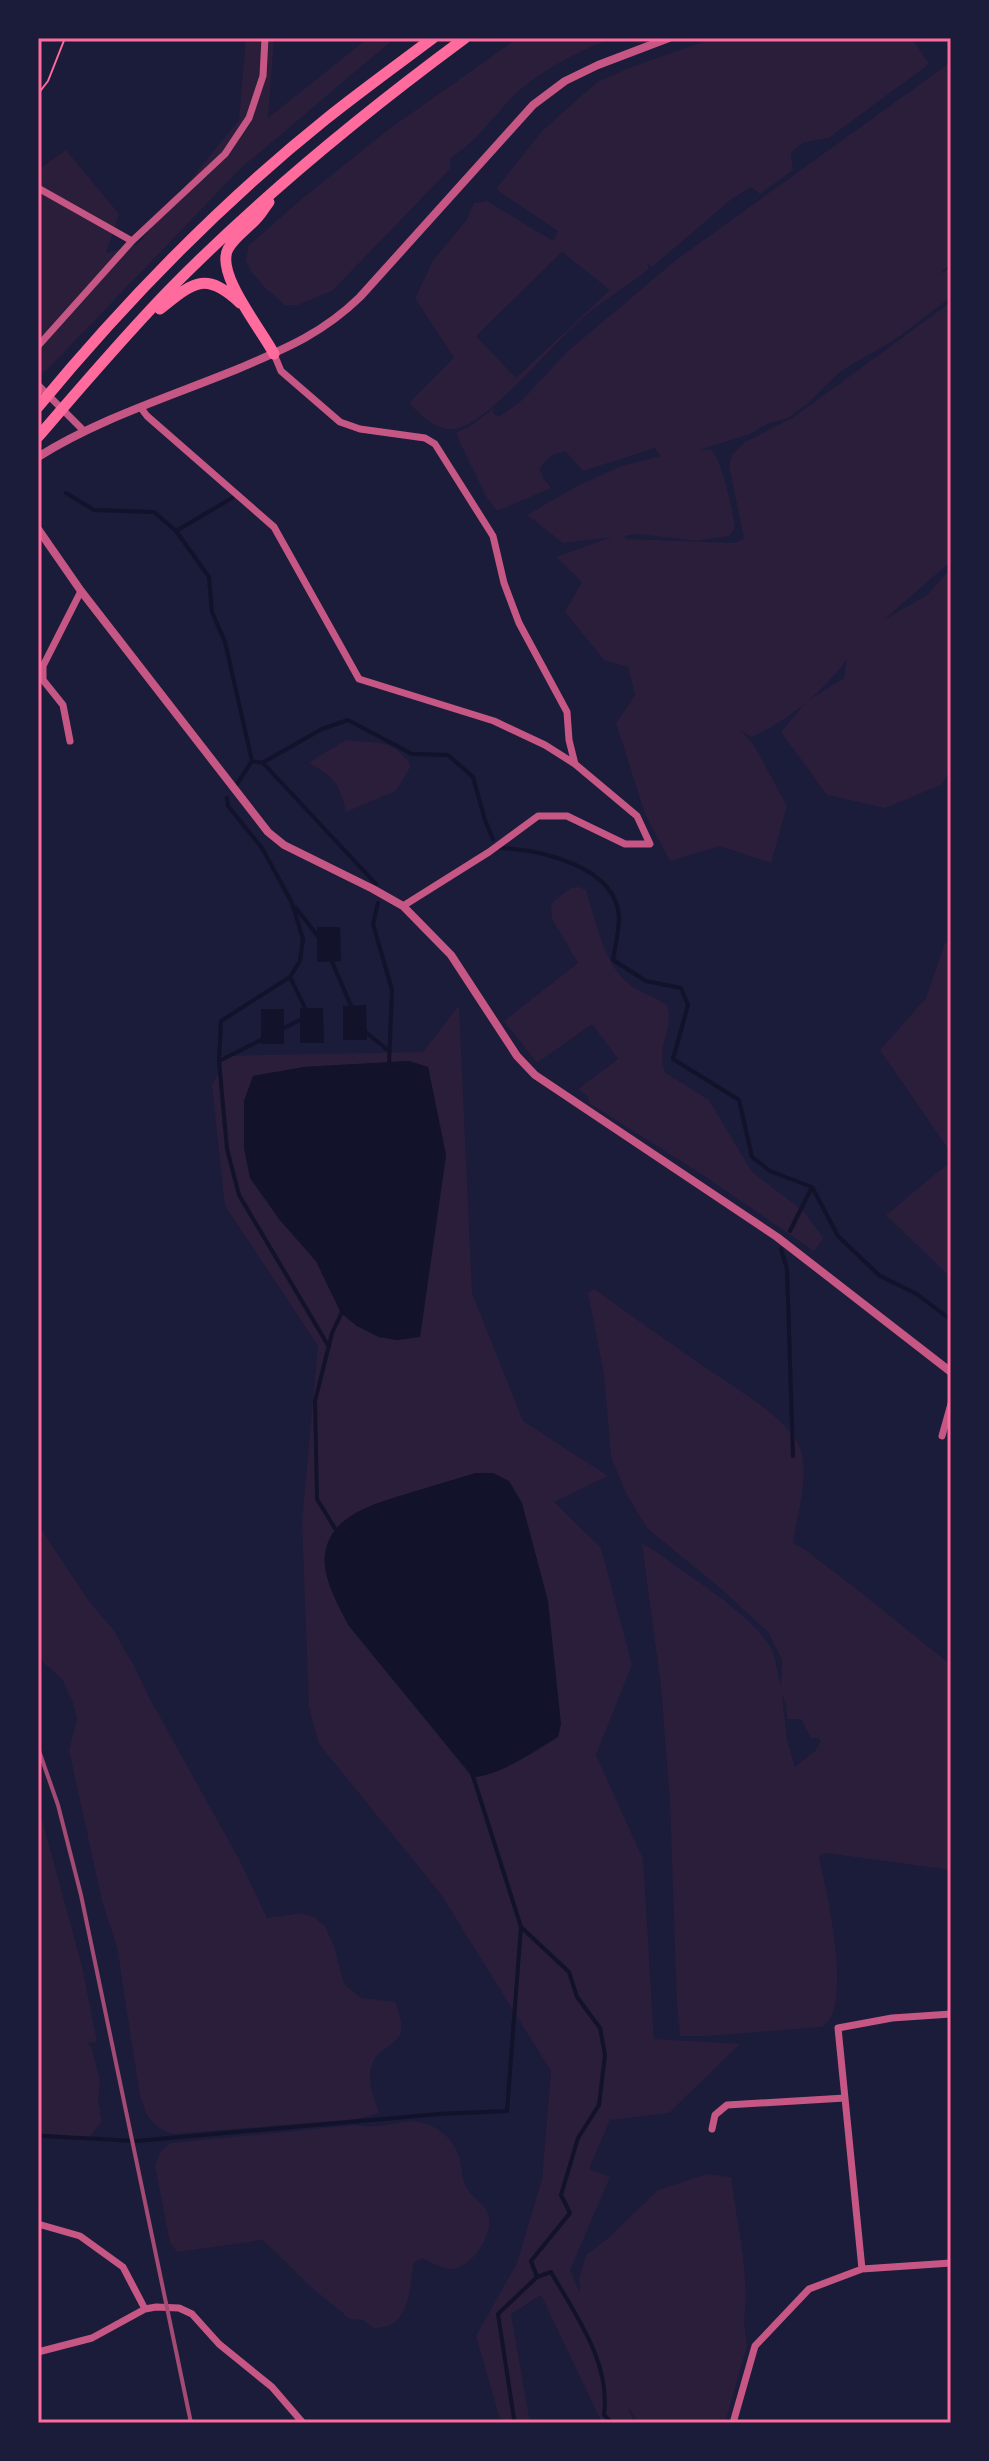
<svg xmlns="http://www.w3.org/2000/svg" width="989" height="2461" font-family="'IBM Plex Serif',serif">
  <style>
    .green { fill: #2a1e3b; fill-rule: evenodd }
    .water { fill: #12122b }
    .lines { fill: none; stroke-linecap: round; stroke-linejoin: round }
    .stream { stroke: #12122b; stroke-width: 4 }
    .path { stroke: #ff6b9d; stroke-width: 2 }
    .minor { stroke: #c65784; stroke-width: 7 }
    .tertiary { stroke: #c65784; stroke-width: 8 }
    .trunk { stroke: #ff6b9d; stroke-width: 11 }
    .rail { stroke: #a44b75; stroke-width: 4 }
    .neatline { fill: none; stroke: #ff6b9d; stroke-width: 3 }
  </style>
  <rect width="100%" height="100%" fill="#1b1b3a"/>
  <!-- green -->
  <path class="green" d="M246 38H274L268 118 368 38H395L240 169 46 371 38 374V170L66 150 119 214 106 253 138 244 239 120Z
    M518 38H612C583 50 551 65 526 85 497 108 483 138 450 158V169L332 291 298 305H285L264 287 250 270 246 260 249 245 304 197 389 129Z
    M714 38H912L929 64 829 138 804 142 791 153 793 170 760 194 751 187 733 198 652 267 647 263 649 269C628 285 605 299 585 316 554 341 490 423 455 429 437 432 420 415 409 403L454 358 415 298 434 259 466 221 474 203 487 201 553 241 558 231 496 189 542 131 597 82 629 68ZM562 252 610 290 516 378 476 336Z
    M951 62V263L939 275 951 267V297L896 339 841 371 807 404 788 418 767 424 750 434 699 450 710 449C722 458 733 511 735 528L729 536 695 541 639 534 624 536 626 539 735 543 744 538 729 466 732 455 745 442 794 417 951 302V561L884 620 927 595 951 568V769L941 785 885 808 827 795 781 732 806 702 844 678 847 659C825 690 787 722 751 737L741 731 754 745 787 806 771 863 720 846 670 861 645 814 616 723 635 695 628 667 604 660 565 612 582 582 556 557 611 537 563 543 527 515 577 486 621 466 660 456 655 448 583 471 565 451C553 454 546 458 540 469L543 478 551 488 500 510H496L486 496 459 441 457 432 469 427 494 408 493 413 499 417 521 401 568 351 676 260Z
    M346 740C376 744 393 737 411 766L396 791 346 812C340 785 335 777 310 764L311 761Z
    M579 887 586 890C594 916 605 966 628 983 640 993 655 996 667 1005 675 1028 654 1050 666 1073L709 1100 752 1172 802 1210 824 1238 814 1251 703 1175 589 1103 588 1097 578 1089 618 1059 592 1024 537 1063 504 1021 578 963 552 919 551 907 554 901 571 888Z
    M945 943H951V1153L880 1050 926 998Z
    M459 1005 472 1293 523 1421 608 1476 554 1502 601 1548 632 1665 596 1755 643 1859 654 2039 740 2044 669 2113 610 2120 589 2169 610 2177 570 2270 580 2293 579 2279 586 2255 607 2239 658 2190 706 2174 731 2177 743 2256 746 2293 744 2322 747 2346 725 2423H639L628 2407 634 2423H602L541 2295 511 2314 530 2423H501L476 2336 517 2263 542 2179 551 2071 440 1893 319 1744 309 1707 302 1522 318 1346 225 1206 212 1085 219 1072 221 1056 423 1052ZM409 1061 428 1067 446 1155 420 1336 397 1340 379 1337 357 1326 341 1313 316 1261 279 1219 244 1148V1101L254 1076 304 1067ZM476 1473 558 1737C538 1749 495 1778 472 1777L349 1626C339 1607 322 1577 325 1555 330 1512 382 1502 416 1491 436 1485 456 1479 476 1473Z
    M951 1161V1278L886 1215Z
    M594 1289C629 1314 665 1339 700 1364 726 1382 793 1420 801 1451 809 1480 797 1514 793 1543L804 1549 854 1587 951 1665V1870L826 1853 819 1857C828 1897 845 1973 833 2012 832 2018 827 2023 822 2027L706 2036H680L677 2005 670 1802 661 1686 642 1544 654 1550C689 1577 751 1612 772 1650 777 1661 777 1675 781 1686L782 1660 768 1632 720 1588 647 1528 626 1493 611 1457 604 1374 588 1293ZM782 1695 786 1705 787 1719H801L811 1738H818L821 1741 815 1751 795 1767 787 1740Z
    M38 1524 88 1600 113 1629 135 1668 150 1699 239 1859 267 1918 302 1913 315 1918 325 1926 334 1946 344 1984 361 1998 395 2002C416 2052 379 2037 371 2068 367 2082 375 2101 379 2113L357 2119 173 2134C151 2126 147 2118 140 2096L117 1947 102 1901 69 1750 77 1720 73 1703 62 1679 44 1663 38 1653Z
    M38 1805 82 1966 97 2042 88 2043 92 2048 100 2081 98 2101 102 2121 89 2138 38 2133Z
    M412 2121C434 2123 451 2135 459 2156 462 2165 461 2176 466 2186 471 2197 484 2203 488 2214 495 2234 471 2269 451 2269 441 2269 431 2262 422 2258L414 2262C409 2288 411 2329 374 2328L363 2320 350 2319 312 2288 263 2240 177 2252 170 2243 155 2166 161 2151 171 2143 355 2125C374 2129 392 2123 412 2121Z"/>
  <!-- water -->
  <path class="water" d="M317 927H340L341 961 317 962Z
    M366 1005 367 1040H343V1006Z
    M300 1008H323L324 1043H300Z
    M261 1009H284V1044H261Z
    M409 1061 428 1067 446 1155 420 1337 397 1340 379 1337 357 1326 341 1313 316 1261 279 1219 250 1178 244 1148V1101L253 1076 304 1067Z
    M476 1473H493L509 1481 522 1503 548 1601 561 1724 558 1737C536 1750 498 1777 473 1777L349 1626C339 1607 322 1577 325 1555 330 1512 382 1502 416 1491 436 1485 456 1479 476 1473Z"/>
  <g class="lines">
    <!-- stream -->
    <path class="stream" d="M66 493 94 510 154 512 176 531 209 577 212 612 225 642 252 761 262 763 322 729 348 720 412 754 448 755 473 777 485 820 493 839
      M176 531 232 498
      M263 763 376 884
      M237 784 252 761
      M227 798 228 806 262 848 292 903 303 939 300 961 290 977 221 1021 219 1061 227 1149 239 1195 329 1347
      M500 848C541 850 616 866 619 917 619 931 615 947 613 960L646 981 681 988 688 1005 673 1059 739 1100 752 1157 770 1171 812 1187 838 1236 880 1276 917 1294 951 1320
      M378 903 373 924 392 990 389 1065
      M296 908 320 939
      M330 957 352 1008
      M290 977 306 1010
      M282 1029 302 1019
      M363 1030 389 1051
      M219 1061 263 1039
      M790 1231 812 1187
      M781 1249 787 1269 793 1456
      M339 1535 317 1499 315 1401 332 1333 343 1310
      M472 1773 521 1927 569 1972 577 1997 600 2028 605 2055 599 2105 578 2138 561 2195 570 2213 531 2261 537 2277 551 2272C576 2316 611 2363 604 2415L612 2423
      M44 2136 136 2141 439 2114 507 2111 521 1927
      M514 2419 498 2314 537 2277"/>
    <!-- path -->
    <path class="path" d="M38 94 48 81 65 38"/>
    <!-- minor -->
    <path class="minor" d="M38 188 132 241
      M38 346 132 241 225 154 249 118 263 76 265 38
      M274 354 281 371 340 422 360 429 425 438 435 444 493 536 504 583 519 623 567 712 569 740 575 764
      M38 385 84 431
      M141 408 147 416 274 527 359 679 494 721 545 745 575 764 637 816 650 844H625L567 816H538L489 852 403 906
      M70 741 63 705 43 680V666L81 591
      M942 1436 951 1404
      M712 2129 715 2115 727 2105 845 2098
      M38 2224 80 2236 123 2267 145 2309
      M862 2269 838 2028 892 2018 951 2014
      M38 2352 92 2338 145 2309 156 2307 179 2308 192 2314 219 2344 272 2387 303 2423
      M733 2423 755 2346 809 2289 862 2269 951 2263"/>
    <!-- tertiary -->
    <path class="tertiary" d="M38 457C100 418 172 396 240 368 287 348 323 333 360 297L533 105 565 81 598 65 669 38
      M38 529 81 591 268 832 284 845 373 889 403 906 451 955 517 1056 535 1075 777 1237 951 1372"/>
    <!-- trunk -->
    <path class="trunk" d="M269 202C265 207 262 213 258 217 249 228 235 236 228 249 215 274 262 330 274 354
      M160 309C193 283 205 270 240 303
      M38 407C124 303 221 203 326 119 361 91 397 65 433 38
      M38 437C82 386 125 335 172 287 262 196 362 114 465 38"/>
    <!-- rail -->
    <path class="rail" d="M38 1748 58 1805 81 1895 191 2423"/>
  </g>
  <!-- border -->
  <rect width="989" height="2461" fill="none" stroke="#1b1b3a" stroke-width="80"/>
  <rect x="40" y="40" width="909" height="2381" class="neatline"/>
</svg>
